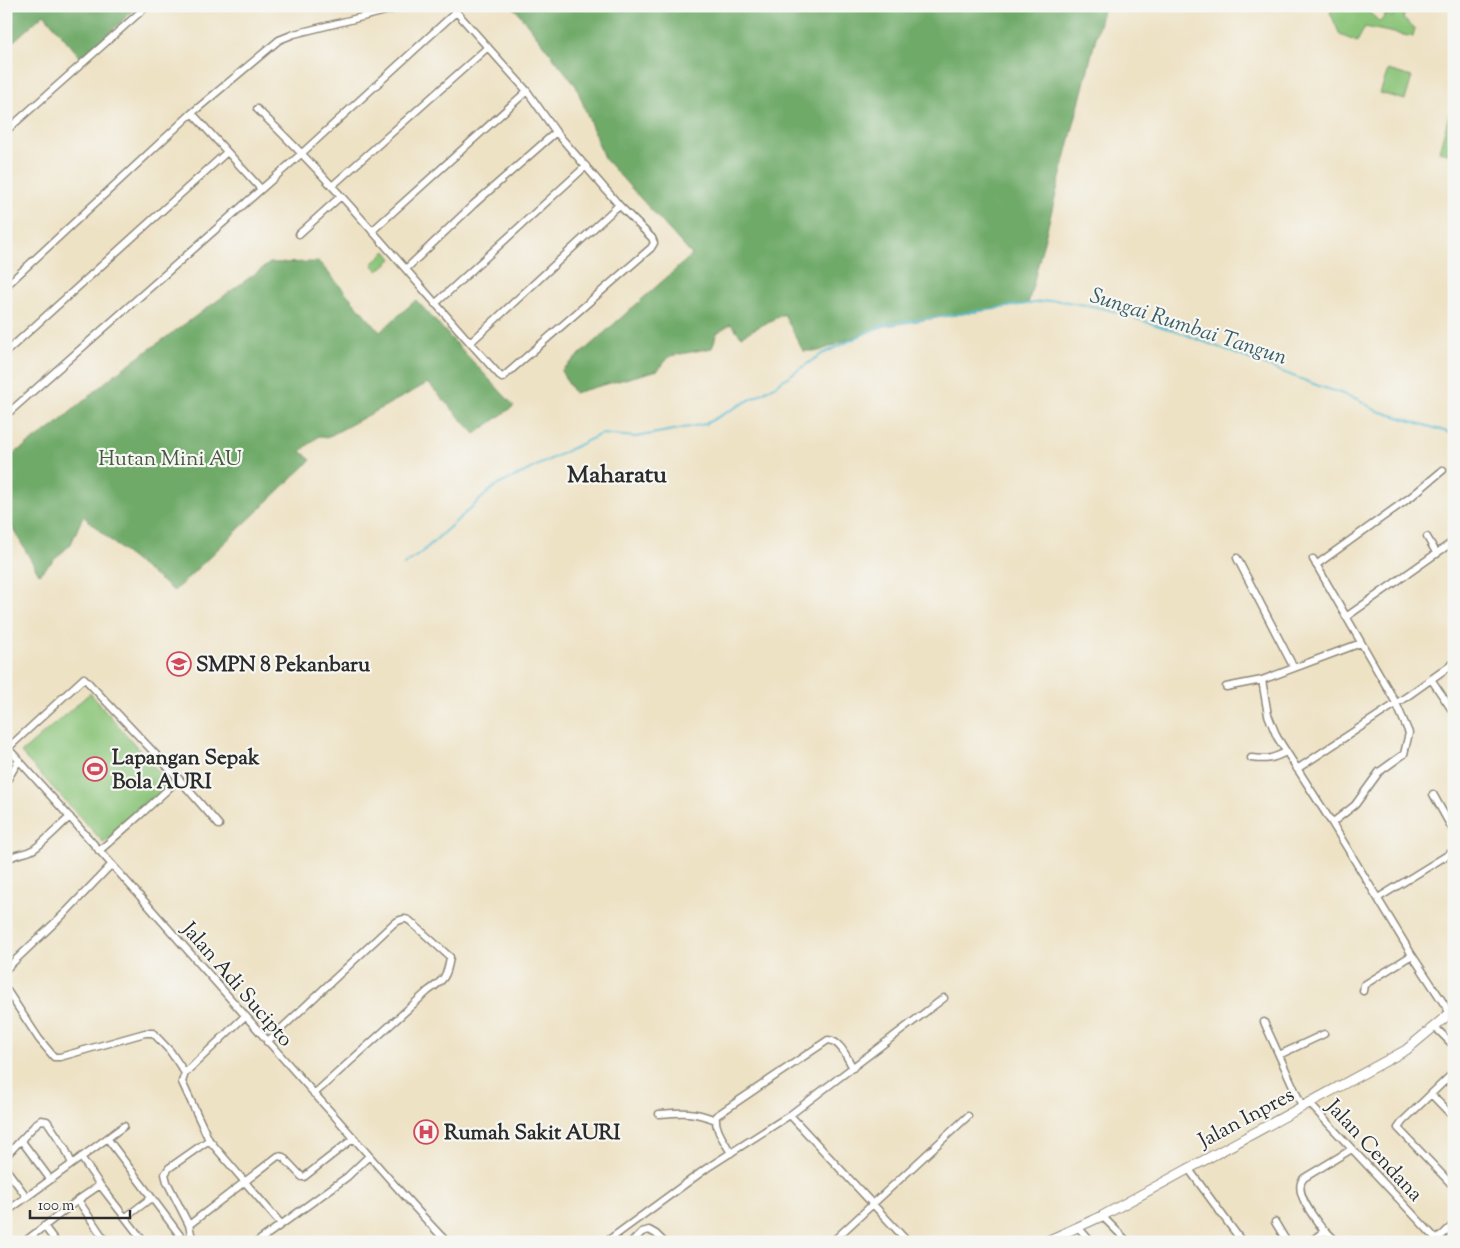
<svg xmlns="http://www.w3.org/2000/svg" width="1460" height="1248" font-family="'Sorts Mill Goudy',serif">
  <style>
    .green { fill: #8bc479; stroke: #5b7852 }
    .forest { fill: #70aa69; stroke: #4e6a4a }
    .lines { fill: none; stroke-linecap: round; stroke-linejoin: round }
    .stream { stroke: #56bdd4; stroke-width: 2 }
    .street-casing { stroke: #8c8678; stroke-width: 9 }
    .secondary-casing { stroke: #8c8678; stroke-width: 11 }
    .street { stroke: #fff; stroke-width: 6 }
    .secondary { stroke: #fff; stroke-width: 9 }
    .labels { text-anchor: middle; stroke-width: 4.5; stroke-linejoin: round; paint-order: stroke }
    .park-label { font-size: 21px; fill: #485942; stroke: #f6f6f2 }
    .poi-label { font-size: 21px; font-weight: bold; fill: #2b2b2b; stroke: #f6f6f2; text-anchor: start }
    .street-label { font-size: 21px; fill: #2b2b2b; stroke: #f6f6f2 }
    .water-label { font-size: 22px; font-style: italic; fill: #3a5e66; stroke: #f6f6f2 }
    .quarter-label { font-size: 24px; font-weight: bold; fill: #2b2b2b; stroke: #f6f6f2 }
  </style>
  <rect width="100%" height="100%" fill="#f6f6f2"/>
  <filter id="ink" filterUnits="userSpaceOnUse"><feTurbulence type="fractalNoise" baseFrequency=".02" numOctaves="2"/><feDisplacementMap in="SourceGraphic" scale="10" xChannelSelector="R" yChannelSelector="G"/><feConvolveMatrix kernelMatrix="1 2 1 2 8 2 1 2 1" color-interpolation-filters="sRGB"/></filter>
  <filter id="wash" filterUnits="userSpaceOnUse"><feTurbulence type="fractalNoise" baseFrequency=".0096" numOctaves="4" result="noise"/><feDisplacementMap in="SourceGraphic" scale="20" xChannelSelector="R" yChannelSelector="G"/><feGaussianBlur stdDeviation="1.12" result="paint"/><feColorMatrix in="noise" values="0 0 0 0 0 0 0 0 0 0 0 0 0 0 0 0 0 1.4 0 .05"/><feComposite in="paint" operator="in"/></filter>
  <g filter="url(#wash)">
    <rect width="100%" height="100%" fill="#eee2c5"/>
    <!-- green -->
    <path class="green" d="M1335 6H1362L1380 22 1387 13 1392 17 1397 6 1406 9 1403 19 1415 28 1413 37 1365 27 1357 42 1340 35 1330 12Z
      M1388 70 1412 77 1405 100 1380 93Z
      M1451 108 1454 109V156L1439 151Z
      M386 251 392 259 378 271 372 264Z
      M90 693 169 784 104 843 21 753Z"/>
    <!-- forest -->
    <path class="forest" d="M6 6H139L81 58 44 14 6 48Z
      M513 6H1104L1028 304 884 326 819 351H803L784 314 741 336 731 324 717 333 712 348 670 356 658 370 574 393 561 371 692 255 604 158 576 86Z
      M1219 6H1315V7L1235 11Z
      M319 262 380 332 416 300 514 406 475 434 428 383 326 438 319 436 301 451 311 460 174 591 125 553 83 516 71 544 39 574 8 520H6V459L53 427 115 374 270 263Z"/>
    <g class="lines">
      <!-- stream -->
      <path class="stream" d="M404 565 421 553 494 487 601 434 636 437 705 424 768 390 822 354 883 325 1055 300 1103 308 1184 334 1319 386 1358 399 1375 410 1454 434"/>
    </g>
  </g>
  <g filter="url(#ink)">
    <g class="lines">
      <!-- street casing -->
      <g class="street-casing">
        <path id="street" d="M257 109C345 193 420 289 502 378L651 248 654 243 652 238 619 205 556 132 527 91 451 6
          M192 113 261 189
          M6 131 147 6
          M332 186 488 47
          M372 231 527 91
          M299 234 341 196
          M406 269 474 204 556 132
          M6 286 192 113 279 40 294 34 406 6
          M435 304 586 166
          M470 343 619 205
          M6 352 227 152
          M6 415 301 154 456 12
          M1427 537 1437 554
          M1237 558 1294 668
          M1313 559 1396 703 1409 733 1404 754 1379 772 1355 805 1332 823
          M1316 565 1412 496 1443 470
          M1346 617 1454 541
          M1431 679 1454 713
          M1262 680 1268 715 1277 737 1332 823 1412 955 1450 1013
          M1226 687 1262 680 1361 643
          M6 746C118 870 227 996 338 1120 374 1161 409 1203 447 1242
          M8 748 84 678 179 779 219 825
          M1251 758C1267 760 1272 759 1286 752
          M1297 769 1409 695 1454 663
          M6 782 19 760
          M1433 794 1454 832
          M99 851 140 815 179 779
          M6 861C17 851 23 856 34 849 47 840 58 827 70 817
          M1378 898 1454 851
          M6 969 66 912 111 865
          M6 989 39 1039 54 1057H60L145 1033H153L170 1051 185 1073 245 1016
          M1363 991 1364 985 1412 955
          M1264 1022 1302 1106
          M1435 1027 1454 1046
          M267 1042 394 923C400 920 404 917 410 921L450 957C447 977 444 980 428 991L314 1094
          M1279 1055 1324 1034
          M1454 1072 1403 1121 1398 1128 1454 1187
          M185 1073 182 1082 209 1140 169 1168 165 1174 167 1182 189 1225
          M1431 1094 1454 1118
          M1309 1103 1439 1242
          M659 1114C683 1112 693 1111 716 1120
          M790 1115 908 1242
          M107 1138 185 1242
          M21 1140 50 1179
          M209 1140 281 1224
          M731 1153C725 1142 714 1129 716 1116L828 1040C841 1041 847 1058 853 1068
          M6 1156 37 1123 41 1120 47 1121 65 1148 72 1164 6 1212
          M81 1157 100 1185 144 1242
          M72 1164 124 1126
          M1188 1168 1240 1239
          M6 1169 26 1196
          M78 1200 106 1242
          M1102 1216 1128 1242
          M126 1217 151 1198
          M1275 1222 1287 1242
          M44 1226 56 1242
          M1078 1227 1091 1242
          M1437 1240 1454 1224
          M24 1242 78 1200 100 1185
          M193 1242 189 1225 278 1156 283 1157 302 1177H304L354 1138
          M257 1242 347 1177 369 1156
          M606 1242 707 1168 790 1115 944 998
          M632 1242 642 1232 649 1230 656 1234 664 1242
          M832 1242 968 1116
          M1310 1242 1324 1231
          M1337 1242 1326 1231H1324C1316 1220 1291 1190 1304 1178L1352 1149"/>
      </g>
      <!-- secondary casing -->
      <g class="secondary-casing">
        <path id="secondary" d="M1045 1242 1102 1216 1406 1050 1454 1010"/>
      </g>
      <!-- street -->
      <use href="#street" class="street"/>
      <!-- secondary -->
      <use href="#secondary" class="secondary"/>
    </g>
  </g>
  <!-- icons -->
  <defs>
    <g id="school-ring" transform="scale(1.25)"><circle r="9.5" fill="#f6f6f2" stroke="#d1495b" stroke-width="1.5"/><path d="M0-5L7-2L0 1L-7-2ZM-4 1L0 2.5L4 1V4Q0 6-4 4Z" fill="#d1495b"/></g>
    <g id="stadium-ring" transform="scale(1.25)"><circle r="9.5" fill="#f6f6f2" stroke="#d1495b" stroke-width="1.5"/><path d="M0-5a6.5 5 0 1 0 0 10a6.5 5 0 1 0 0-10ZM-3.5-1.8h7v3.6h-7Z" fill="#d1495b"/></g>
    <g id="hospital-ring" transform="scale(1.25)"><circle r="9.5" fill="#f6f6f2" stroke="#d1495b" stroke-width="1.5"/><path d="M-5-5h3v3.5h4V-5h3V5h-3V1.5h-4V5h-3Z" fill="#d1495b"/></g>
  </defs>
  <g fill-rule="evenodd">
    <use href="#school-ring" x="179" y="664"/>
    <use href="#stadium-ring" x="95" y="769"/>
    <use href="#hospital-ring" x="426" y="1132"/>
  </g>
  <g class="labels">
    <!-- park labels -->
    <g class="park-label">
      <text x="170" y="465">Hutan Mini AU</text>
    </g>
    <!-- poi labels -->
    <g class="poi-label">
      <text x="196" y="671">SMPN 8 Pekanbaru</text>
      <text x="112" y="764">Lapangan Sepak<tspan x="112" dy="24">Bola AURI</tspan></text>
      <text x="444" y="1139">Rumah Sakit AURI</text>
    </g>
    <!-- street labels -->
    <g class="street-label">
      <text transform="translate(238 984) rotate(49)" y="7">Jalan Adi Sucipto</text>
      <text transform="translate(1246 1117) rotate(-28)" y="7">Jalan Inpres</text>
      <text transform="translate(1375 1150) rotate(47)" y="7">Jalan Cendana</text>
    </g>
    <!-- water labels -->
    <g class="water-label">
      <text transform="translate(1189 325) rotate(18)" y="8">Sungai Rumbai Tangun</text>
    </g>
    <!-- quarter labels -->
    <g class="quarter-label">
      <text x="617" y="482">Maharatu</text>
    </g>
  </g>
  <!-- margin -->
  <rect width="1460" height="1248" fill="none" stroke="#f6f6f2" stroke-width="25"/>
  <!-- scale -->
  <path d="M30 1210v8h100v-8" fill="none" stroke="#2b2b2b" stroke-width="2.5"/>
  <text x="38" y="1210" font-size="15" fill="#2b2b2b" stroke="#f6f6f2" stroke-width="4" paint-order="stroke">100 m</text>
</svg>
